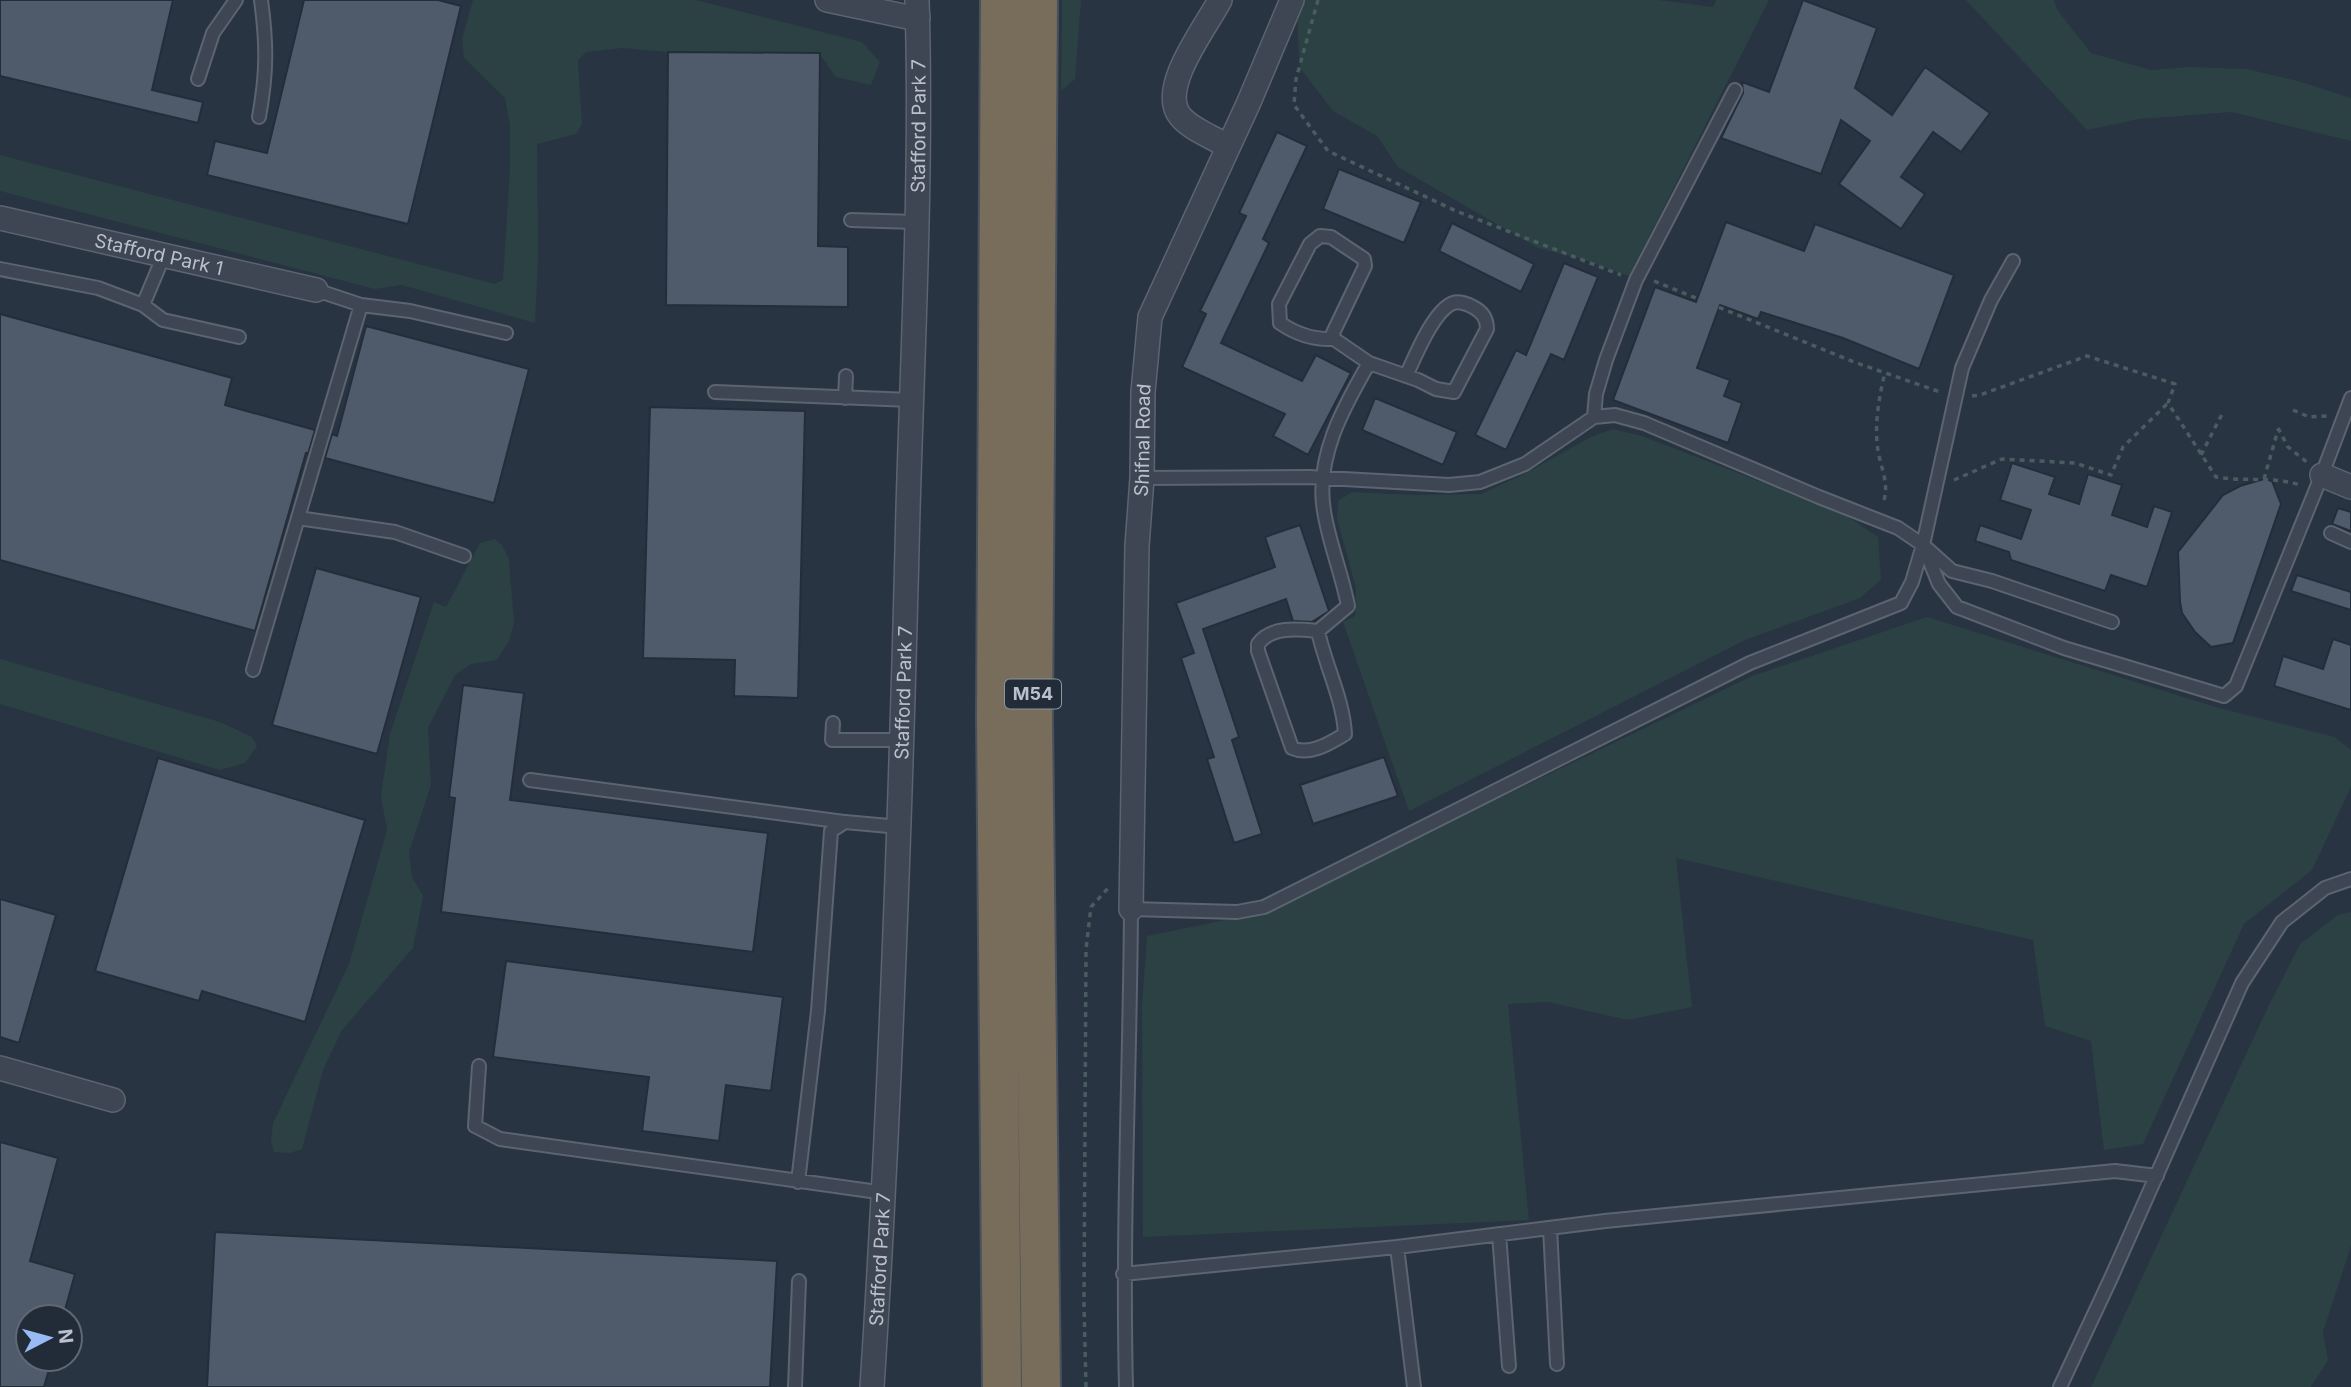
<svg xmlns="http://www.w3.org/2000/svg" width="2351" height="1387" font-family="Inter,sans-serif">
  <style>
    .green { fill: #2b4143 }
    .building { fill: #4f5b6b; stroke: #242d3a; stroke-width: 2 }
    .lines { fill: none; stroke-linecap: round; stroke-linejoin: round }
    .service-casing { stroke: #5b6470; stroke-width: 16 }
    .minor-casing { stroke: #5b6470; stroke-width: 26 }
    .motorway-casing { stroke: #48515d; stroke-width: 42 }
    .path { stroke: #495d60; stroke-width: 3.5; stroke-dasharray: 5 5; stroke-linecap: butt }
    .service { stroke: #3d4652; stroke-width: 12 }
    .minor { stroke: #3d4652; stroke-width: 23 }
    .motorway { stroke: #786c5b; stroke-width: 38 }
    .labels { text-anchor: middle; stroke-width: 5; stroke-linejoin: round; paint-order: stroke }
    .shield { fill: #222b38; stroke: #8c94a0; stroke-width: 2 }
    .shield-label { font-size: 18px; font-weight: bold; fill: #bac1cc }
    .street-label { font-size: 19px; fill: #bac1cc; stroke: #222b38 }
  </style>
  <rect width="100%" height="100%" fill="#293442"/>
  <!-- green -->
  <path class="green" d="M473 0H696L862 42 880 62 871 85 836 77 819 53 668 52 622 48 586 52 578 61 582 124 576 134 537 144 538 257 535 323 402 285 375 289 0 191V155L495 284 503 280 510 169V126L505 98 464 58 462 39Z
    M1062 0H1081L1075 79 1061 91Z
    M1305 0H1659L1713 7 1716 0H1769L1629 276 1582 259 1538 248 1398 167 1377 136 1333 111 1300 68 1297 21Z
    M1966 0H2054L2058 11 2091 53 2151 70 2188 67 2247 69 2298 81 2351 98V141L2232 112 2139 119 2087 130Z
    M1613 429 1642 436 1844 514 1878 537 1881 580 1860 598 1745 640 1409 811 1343 622 1355 616 1356 588 1337 519 1338 501 1352 492 1413 495 1481 494 1522 475 1591 437Z
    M495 539 502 545 509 559 514 623 509 641 497 660 471 664 455 675 428 728 431 785 409 852 412 877 423 896 413 948 342 1030 323 1070 302 1149 290 1153 274 1152 271 1141 273 1123 349 964 387 830 381 796 390 734 434 602 446 607 480 543Z
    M1927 617 2219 708 2335 737 2351 750V787L2312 870 2244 924 2143 1144 2104 1150 2091 1041 2045 1026 2033 940 1676 858 1692 1007 1627 1020 1548 1002 1508 1004 1529 1220 1143 1237 1142 1004 1147 936 1264 912 1752 676Z
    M0 659 220 722 252 737 257 746 245 763 220 770 0 704Z
    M2351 912V1246L2323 1332 2328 1360 2311 1387H2091L2268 1007 2300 944 2338 915Z"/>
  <!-- building -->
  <path class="building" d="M0 0H173L152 90 203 102 198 123 0 76Z
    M304 0H438L461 6 408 224 207 175 215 141 267 153Z
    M1803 0 1877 28 1855 88 1892 115 1925 67 1990 113 1961 152 1933 132 1901 177 1925 194 1901 229 1839 184 1870 141 1841 120 1821 174 1721 138 1743 93 1742 82 1769 92Z
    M668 52 820 53 818 246 848 247V307L666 305Z
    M1277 132 1307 146 1263 239 1269 243 1221 343 1302 381 1316 355 1351 373 1308 455 1273 436 1285 414 1182 367 1206 314 1200 311 1246 216 1239 213Z
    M1339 169 1421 202 1404 243 1323 209Z
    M1726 222 1804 251 1815 224 1954 275 1919 369 1843 338 1761 312 1758 319 1720 305 1697 368 1730 380 1724 396 1742 403 1728 443 1613 400 1655 287 1696 302Z
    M1452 223 1534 264 1521 292 1439 251Z
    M1564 263 1598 277 1564 360 1551 354 1506 450 1475 435 1516 350 1526 355Z
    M0 314 232 378 225 405 315 430 308 454 306 453 255 631 0 560Z
    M366 326 529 369 494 503 325 458 332 434 337 436Z
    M1375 398 1457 432 1443 465 1362 430Z
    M650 407 805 411 798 698 734 696 735 660 643 658Z
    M2012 463 2055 477 2049 494 2079 504 2088 474 2122 485 2112 515 2147 527 2154 506 2172 512 2147 587 2111 575 2105 591 2011 560 2009 552 1975 541 1980 525 2021 539 2031 510 2000 500Z
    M2264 479 2272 481 2281 504 2233 643 2211 647 2195 632 2182 613 2180 602 2178 552 2223 495 2240 486Z
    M2338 508 2351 512V531L2332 524Z
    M1300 525 1329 611 1312 622 1293 621 1286 599 1203 629 1239 737 1232 740 1262 834 1234 843 1207 759 1214 757 1181 658 1194 653 1176 603 1275 567 1265 537Z
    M316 568 421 597 377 754 272 725Z
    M2297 575 2351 592V610L2291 591Z
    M2333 639 2351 645V710L2274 686 2283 656 2323 669Z
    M463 685 524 693 510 800 768 833 753 952 441 912 455 798 449 797Z
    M1384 757 1398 796 1313 824 1300 785Z
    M158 758 365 820 305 1022 202 991 199 1001 95 971Z
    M0 899 56 915 19 1043 0 1037Z
    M506 961 783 997 771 1091 726 1085 719 1141 642 1131 649 1077 493 1057Z
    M0 1142 58 1158 30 1261 75 1274 63 1317H28V1359H52L44 1387H0Z
    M215 1232 777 1261 770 1387H207Z"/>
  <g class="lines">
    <!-- service casing -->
    <g class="service-casing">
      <path id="service" d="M198 79 213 33 236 0
        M259 117C267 73 267 44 261 0
        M851 220 916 222
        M164 255 143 305 163 320 239 337
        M0 269 98 288 143 305
        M361 305 410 311 506 333
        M1369 363 1418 380 1436 389 1454 392 1487 329C1487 319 1483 312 1473 307 1468 304 1459 301 1453 303 1433 311 1415 357 1406 376
        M715 392 911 400
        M845 398 846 376
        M1594 417 1596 394 1606 360 1636 280 1735 90
        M1142 478 1309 477 1449 485 1480 482 1525 464 1594 417 1615 415 1644 423 1819 497 1898 528 1923 545 1952 571 1992 581 2112 622
        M298 518 395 532 464 556
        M2331 533 2351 542
        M1926 552 1939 584 1957 607 2064 648 2224 696 2236 686 2323 472 2351 398
        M1318 631C1298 629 1271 626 1258 644V651L1292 748C1310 756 1330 743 1345 734 1343 698 1325 665 1318 631L1348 606C1342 574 1329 543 1324 511 1315 458 1343 408 1369 363L1334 339 1333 333 1365 266 1364 259 1331 237 1320 236 1310 244 1279 304 1280 323C1296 334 1314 340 1334 339
        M253 670 361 305 316 290
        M833 723 832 740H902
        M530 780 844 822
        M479 1066 475 1126 500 1139 885 1193
        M798 1182 818 1011 831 831 845 822 900 827
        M1550 1228 1557 1364
        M1499 1234 1509 1366
        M1397 1247 1605 1221 2115 1171 2157 1176
        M1123 1274 1397 1247 1414 1387
        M795 1387 799 1281
        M1126 1387C1122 1228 1130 1069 1131 909L1237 912 1264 907 1750 663 1901 603 1912 582 1923 545 1962 368 1991 300 2013 261
        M2060 1387 2111 1278 2242 983 2282 922 2325 888 2351 879"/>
    </g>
    <!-- minor casing -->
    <g class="minor-casing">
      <g id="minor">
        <path d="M827 0 908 17H918"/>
        <path d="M1220 0C1206 27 1161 84 1178 113 1187 128 1213 137 1227 146"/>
        <path id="s1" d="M0 218 316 290"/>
        <path d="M2322 475 2351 487"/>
        <path id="s2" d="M1131 909 1137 546 1142 478 1143 392 1150 317 1249 102 1292 0"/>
        <path d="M0 1068 113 1100"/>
        <path id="s3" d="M872 1387C891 1095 901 802 908 509 913 340 922 169 917 0"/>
      </g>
    </g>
    <!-- motorway casing -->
    <g class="motorway-casing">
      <path id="motorway" d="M1000 0 996 717 1002 1387
        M1038 0 1033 720 1041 1387"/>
    </g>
    <!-- path -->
    <path class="path" d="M1318 0 1296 79 1294 105 1328 151 1456 211 1621 275
      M1654 281 1854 362 1940 392
      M1972 396 1980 395 2087 356 2175 384 2168 403 2216 477C2244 482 2272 476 2300 485
      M2293 410 2309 417 2327 416
      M2278 428 2288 447 2308 463
      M2201 455 2222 414
      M2264 479 2278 430
      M1954 480 2002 459 2075 463 2111 475 2123 447 2168 403
      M1884 500C1889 483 1881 468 1878 451 1874 425 1879 397 1885 372
      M1086 1387 1084 1305 1086 949 1091 907 1110 886"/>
    <!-- service -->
    <use href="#service" class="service"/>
    <!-- minor -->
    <use href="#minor" class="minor"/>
    <!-- motorway -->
    <use href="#motorway" class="motorway"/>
  </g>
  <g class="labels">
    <!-- shield labels -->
    <rect class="shield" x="1005" y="679.5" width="56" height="29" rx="5"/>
    <g class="shield-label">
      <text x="1033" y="700">M54</text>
    </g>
    <!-- street labels -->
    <g class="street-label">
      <text dy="7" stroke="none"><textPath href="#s3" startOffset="1262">Stafford Park 7</textPath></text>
      <text dy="7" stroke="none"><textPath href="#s1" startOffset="163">Stafford Park 1</textPath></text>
      <text dy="7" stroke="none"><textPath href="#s2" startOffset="469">Shifnal Road</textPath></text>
      <text dy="7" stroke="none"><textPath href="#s3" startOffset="695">Stafford Park 7</textPath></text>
      <text dy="7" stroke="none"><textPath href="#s3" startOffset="128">Stafford Park 7</textPath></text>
    </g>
  </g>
  <!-- north arrow -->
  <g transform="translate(49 1338) rotate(84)"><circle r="33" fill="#222b38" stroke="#5f6773" stroke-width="2"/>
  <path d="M0-5L12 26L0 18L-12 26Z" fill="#98bbf3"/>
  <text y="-10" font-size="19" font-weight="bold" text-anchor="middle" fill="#bac1cc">N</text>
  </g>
</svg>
